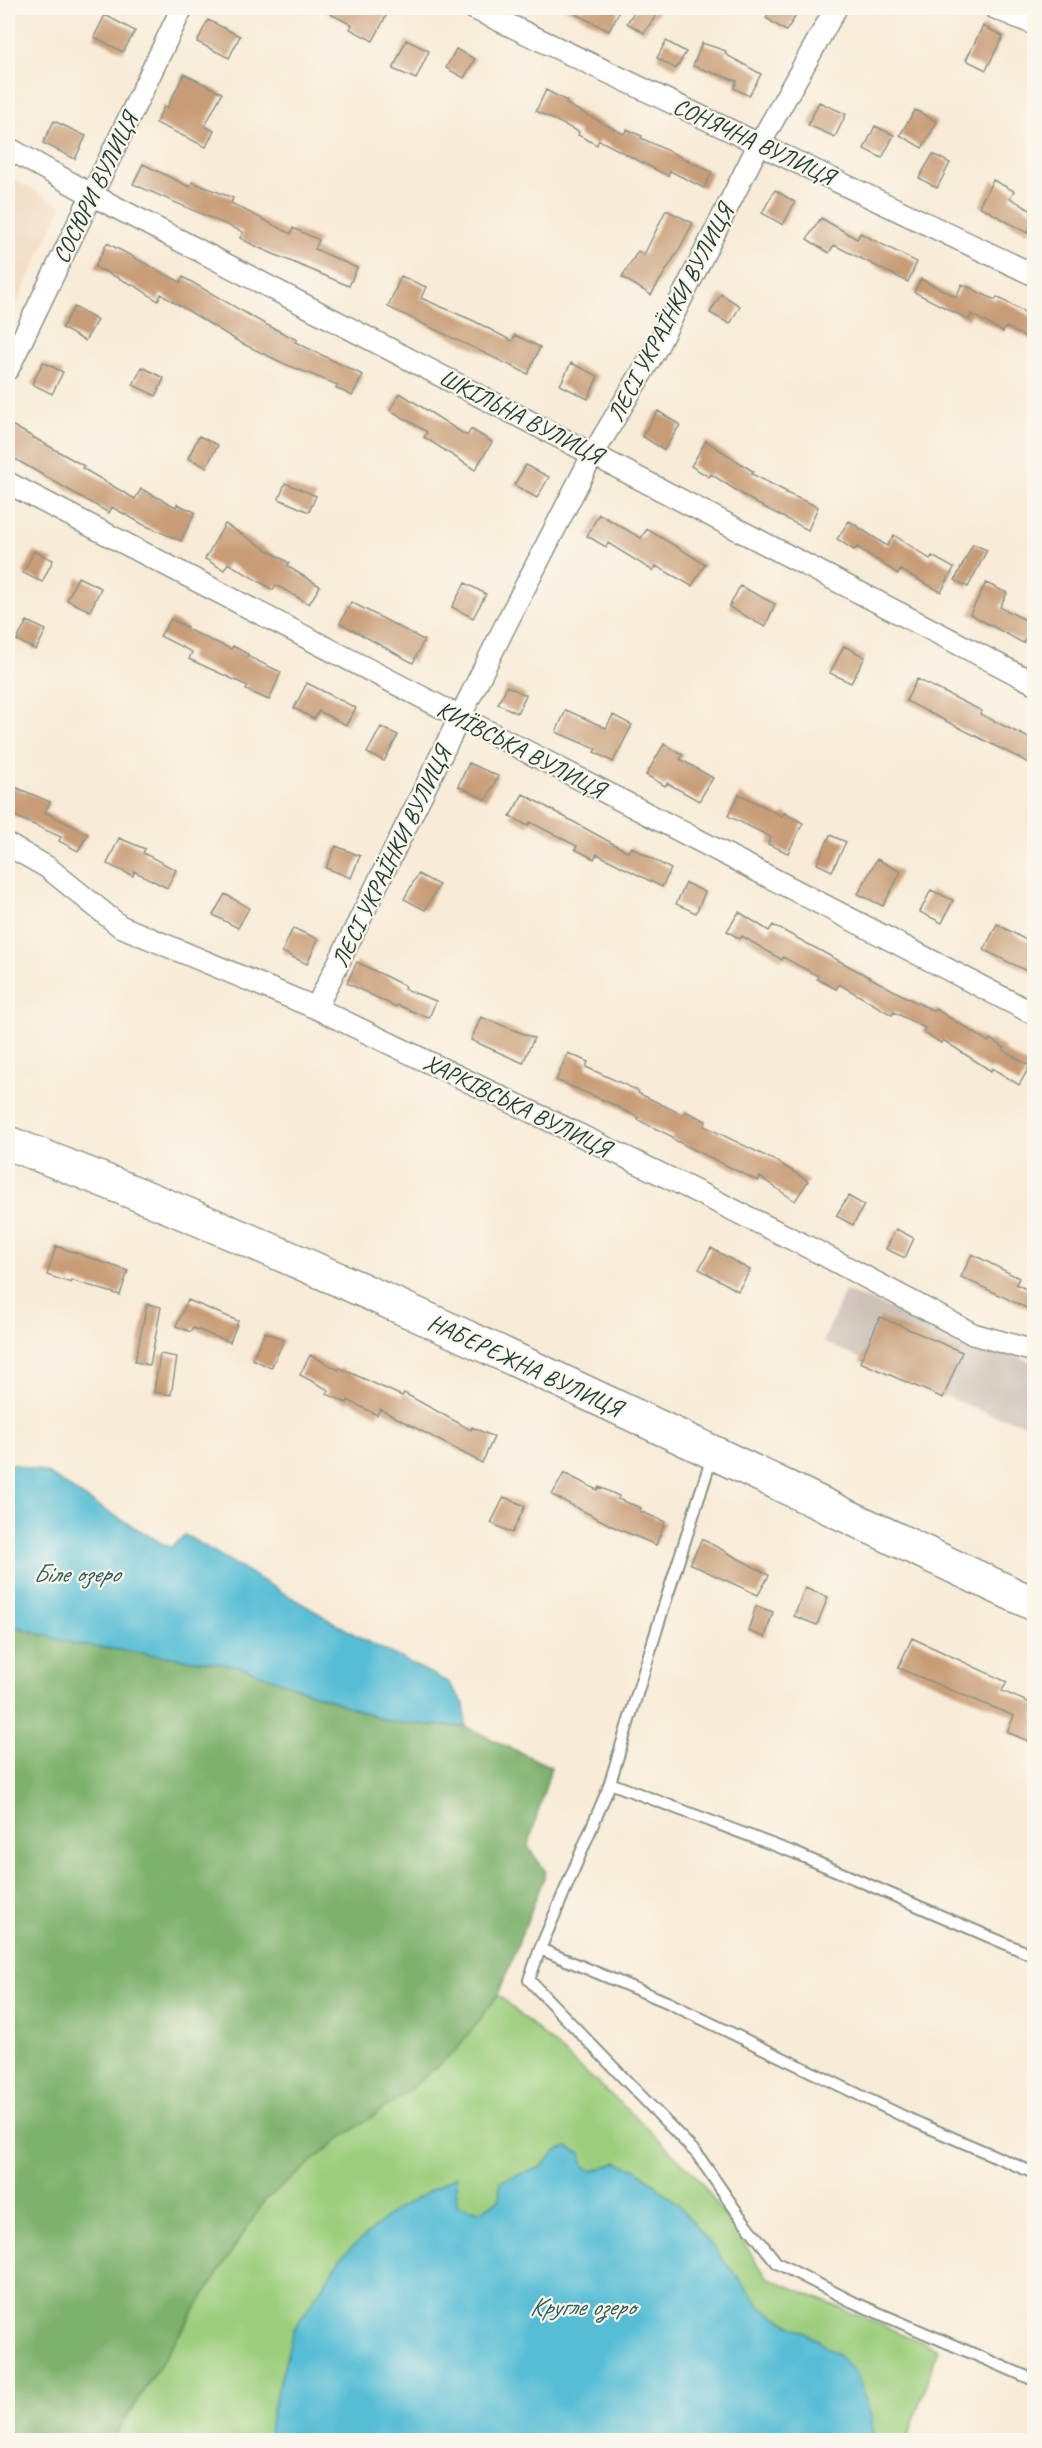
<svg xmlns="http://www.w3.org/2000/svg" width="1042" height="2448" font-family="Caveat,sans-serif">
  <style>
    .built { fill: #f0d6bc }
    .industrial { fill: #cec2b9 }
    .green { fill: #9cce7d; stroke: #5e8658; stroke-width: 1.5 }
    .forest { fill: #7db16c; stroke: #4e7750; stroke-width: 1.5 }
    .water { fill: #57bdd5; stroke: #3b7d84; stroke-width: 1.5 }
    .building { fill: #c89c76 }
    .lines { fill: none; stroke-linecap: round; stroke-linejoin: round }
    .lane-casing { stroke: #8c9486; stroke-width: 14 }
    .street-casing { stroke: #8c9486; stroke-width: 24 }
    .primary-casing { stroke: #8c9486; stroke-width: 36 }
    .lane { stroke: #fff; stroke-width: 10 }
    .street { stroke: #fff; stroke-width: 21 }
    .primary { stroke: #fff; stroke-width: 33 }
    .labels { text-anchor: middle; stroke-width: 4.5; stroke-linejoin: round; paint-order: stroke }
    .street-label { font-size: 24px; fill: #1f3d34; stroke: #fbf7ec }
    .water-label { font-size: 26px; font-style: italic; fill: #2d5d5c; stroke: #fbf7ec }
  </style>
  <rect width="100%" height="100%" fill="#fbf7ec"/>
  <filter id="ink" filterUnits="userSpaceOnUse"><feTurbulence type="fractalNoise" baseFrequency=".0167" numOctaves="2"/><feDisplacementMap in="SourceGraphic" scale="12" xChannelSelector="R" yChannelSelector="G"/><feConvolveMatrix kernelMatrix="1 2 1 2 8 2 1 2 1" color-interpolation-filters="sRGB"/></filter>
  <filter id="wash" filterUnits="userSpaceOnUse"><feTurbulence type="fractalNoise" baseFrequency=".008" numOctaves="4" result="noise"/><feDisplacementMap in="SourceGraphic" scale="24" xChannelSelector="R" yChannelSelector="G"/><feGaussianBlur stdDeviation="1.35" result="paint"/><feColorMatrix in="noise" values="0 0 0 0 0 0 0 0 0 0 0 0 0 0 0 0 0 1.4 0 .05"/><feComposite in="paint" operator="in"/></filter>
  <g filter="url(#wash)">
    <rect width="100%" height="100%" fill="#f8ebd7"/>
    <!-- built -->
    <path class="built" d="M8 176 62 206 8 323Z"/>
    <!-- industrial -->
    <path class="industrial" d="M845 1291 1034 1363V1427L978 1410 823 1342Z"/>
    <!-- green -->
    <path class="green" d="M498 1995 638 2119 699 2179 767 2277 938 2349 907 2440H112L264 2201 337 2141 407 2092 458 2048Z"/>
    <!-- forest -->
    <path class="forest" d="M8 1624 74 1644 239 1666 390 1722 466 1727 551 1767 528 1847 546 1872 498 1995 458 2048 407 2092 337 2141 264 2201 112 2440H8Z"/>
    <!-- water -->
    <path class="water" d="M8 1463 47 1473 93 1503 170 1548 185 1535 364 1640 448 1682 464 1704 466 1727 390 1722 239 1666 74 1644 8 1624Z
      M568 2147 580 2153 585 2167 593 2171 616 2162 637 2169 678 2204 763 2309 818 2340 839 2356 857 2374 872 2419 873 2440H268L272 2411 294 2329 343 2255 394 2211 456 2176 457 2205 480 2211 499 2200 500 2181 541 2167 556 2151Z"/>
    <g id="blocks">
      <!-- building -->
      <path class="building" d="M319 8H376L387 14 373 41 350 29 352 25Z
        M564 8H621L609 31Z
        M637 8H661L644 33 627 23Z
        M772 8H801L786 31 766 18Z
        M105 15 135 31 123 52 94 37Z
        M208 20 240 36 229 58 197 42Z
        M983 26 1003 36 986 70 966 60Z
        M406 40 429 51 416 79 393 69Z
        M666 41 686 52 676 69 657 58Z
        M702 43 726 51 725 54 761 74 749 96 734 88 737 81 693 66Z
        M456 49 475 59 464 78 446 68Z
        M184 74 222 93 205 126 214 131 206 147 156 123 164 106 167 108Z
        M546 90 567 101 566 104 624 134 627 129 642 136 641 138 712 172 704 188 670 171 668 176 599 140 597 145 578 135 579 132 536 111Z
        M819 102 846 114 835 137 808 125Z
        M915 110 937 122 922 148 900 135Z
        M54 121 86 136 75 159 43 143Z
        M875 126 894 135 882 158 864 149Z
        M933 154 950 163 937 188 919 178Z
        M143 164 190 187 192 182 233 198 231 203 291 234 293 228 319 240 315 249 357 268 349 286 257 247 240 238 243 232 133 184Z
        M993 180 1014 191 1010 198 1035 213V221L1027 233 979 206Z
        M775 190 795 202 783 225 762 213Z
        M666 210 693 223 680 248 651 295 622 277 638 251 644 255Z
        M821 218 857 239 860 233 917 262 908 282 834 245 829 253 807 239Z
        M107 243 180 282 183 277 263 323 297 340 295 342 363 375 352 396 336 388 338 385 285 364 241 343 161 294 158 301 137 287 95 267Z
        M401 276 426 287 421 298 474 321 512 341 515 335 540 347 528 374 388 307Z
        M921 279 956 297 962 284 995 300 997 297 1035 318V342L1006 327 1003 332 971 314 969 320 914 292Z
        M721 294 740 306 730 324 710 313Z
        M74 307 97 320 85 341 62 328Z
        M43 362 63 372 52 394 32 384Z
        M571 363 598 376 588 399 560 385Z
        M142 367 164 378 156 396 133 385Z
        M400 393 467 436 471 429 492 442 475 470 424 437 427 432 390 410Z
        M658 411 680 425 664 450 642 436Z
        M8 423 84 466 82 468 135 499 141 489 176 507 177 504 195 512 181 541 144 525 112 507 109 513 8 455Z
        M199 436 218 445 206 467 188 458Z
        M706 441 754 472 752 474 787 492 786 493 818 507 808 530 754 502 711 474 709 477 691 466Z
        M526 465 549 477 537 498 514 485Z
        M285 483 316 496 309 512 279 499Z
        M599 514 641 538 647 529 705 564 692 586 656 566 653 571 608 543 606 547 587 536Z
        M849 521 887 546 894 535 930 559 932 556 954 568 941 592 901 570 898 574 857 547 854 550 837 539Z
        M225 524 289 563 287 566 320 586 309 604 276 585 273 590 228 563 224 570 205 559Z
        M973 544 987 550 968 587 955 580Z
        M34 551 53 560 42 582 23 573Z
        M78 577 101 588 90 611 67 600Z
        M465 583 486 594 473 618 452 607Z
        M986 583 1007 593 1000 607 1033 624 1023 643 970 614Z
        M740 586 775 604 765 627 729 607Z
        M351 602 424 640 413 663 340 623Z
        M171 619 187 627 186 629 231 649 233 646 248 654 247 656 281 672 269 700 246 690 248 686 189 659 192 652 160 636Z
        M27 621 46 630 36 650 17 640Z
        M844 646 865 657 851 683 830 673Z
        M917 679 982 711 980 714 1035 741V766L906 701Z
        M307 683 356 708 346 725 319 711 314 719 294 708Z
        M507 686 526 695 517 713 498 704Z
        M566 710 606 728 613 715 632 725 613 762 594 752 596 749 556 732Z
        M381 727 398 735 384 761 367 753Z
        M664 744 683 755 680 759 713 778 699 801 667 783 665 786 646 775Z
        M469 763 498 776 486 800 458 786Z
        M8 784 50 802 45 812 88 834 78 851 59 841 61 837 8 813Z
        M523 794 628 852 631 847 671 869 662 887 597 854 594 859 575 849 577 846 530 822 528 826 510 816Z
        M739 794 782 816 784 813 803 823 788 853 768 844 771 837 728 816Z
        M830 835 846 842 832 871 817 864Z
        M119 838 145 849 143 853 176 870 167 888 134 871 133 876 107 864Z
        M336 846 360 856 351 878 326 868Z
        M877 859 901 872 883 906 858 894Z
        M418 874 439 885 425 910 404 899Z
        M686 883 705 892 696 913 676 904Z
        M931 890 953 900 942 923 920 912Z
        M225 894 249 908 238 928 213 915Z
        M739 912 769 931 773 925 904 996 934 1011 936 1009 989 1042 990 1039 1005 1048 1003 1050 1030 1066 1019 1085 992 1068 991 1071 943 1040 941 1043 923 1032 925 1028 894 1012 892 1015 839 984 836 989 817 979 818 976 783 957 782 960 742 936 740 939 727 931Z
        M997 924 1035 945V975L984 950Z
        M293 928 318 939 307 964 282 952Z
        M357 962 405 986 404 989 436 1001 429 1018 397 1005 396 1007 347 983Z
        M481 1017 534 1038 523 1063 471 1040Z
        M568 1053 588 1062 586 1067 639 1091 638 1093 683 1115 685 1111 706 1121 704 1126 780 1163 808 1181 795 1201 760 1177 758 1181 672 1139 673 1137 638 1120 639 1118 608 1102 556 1080Z
        M848 1196 864 1205 853 1225 836 1216Z
        M896 1229 914 1238 905 1258 886 1249Z
        M56 1246 128 1271 120 1295 71 1280V1283L47 1275Z
        M711 1248 750 1270 738 1291 699 1269Z
        M972 1254 1019 1278 1016 1284 1035 1294V1312L961 1277Z
        M188 1300 238 1321 230 1342 193 1328 191 1332 176 1326Z
        M147 1304 161 1307 150 1365 135 1362Z
        M880 1317 962 1352 943 1398 860 1362Z
        M265 1332 284 1340 271 1368 252 1359Z
        M160 1354 177 1357 171 1395 154 1392Z
        M310 1355 339 1370 340 1368 402 1396 404 1393 471 1430 472 1427 494 1437 482 1463 380 1409 377 1415 348 1400 347 1403 327 1394 329 1390 300 1375Z
        M564 1473 597 1490 599 1487 619 1496 618 1499 641 1508 640 1511 665 1522 656 1545 616 1528 552 1495Z
        M504 1497 525 1506 512 1533 491 1523Z
        M702 1539 769 1575 758 1595 690 1564Z
        M805 1588 828 1597 817 1625 794 1616Z
        M756 1606 773 1612 765 1637 748 1631Z
        M912 1638 1007 1682 1002 1691 1035 1705V1744L1007 1732 1014 1716 898 1668Z"/>
    </g>
  </g>
  <g filter="url(#ink)">
    <use href="#blocks" fill-opacity="0" stroke="#8c9486" stroke-width="1.5"/>
    <g class="lines">
      <!-- lane casing -->
      <g class="lane-casing">
        <path id="lane" d="M712 1457 663 1609 608 1789 540 1949 529 1980 697 2154 739 2215 777 2263 853 2302 1034 2380
          M610 1783 795 1853 1034 1956
          M540 1949 667 2002 909 2119 1034 2173"/>
      </g>
      <!-- street casing -->
      <g class="street-casing">
        <path id="street" d="M473 8 1034 275
          M995 8 1034 24
          M8 148 92 195 1034 683
          M8 369 182 8
          M8 483 1034 1014
          M8 845 47 867 120 926 316 1008 669 1178 818 1252 973 1334 1034 1351
          M316 1008 506 624 593 454 656 349 754 154 836 8"/>
      </g>
      <!-- primary casing -->
      <g class="primary-casing">
        <path id="primary" d="M8 1143C359 1276 694 1446 1034 1604"/>
      </g>
      <!-- lane -->
      <use href="#lane" class="lane"/>
      <!-- street -->
      <use href="#street" class="street"/>
      <!-- primary -->
      <use href="#primary" class="primary"/>
    </g>
  </g>
  <g class="labels">
    <!-- street labels -->
    <g class="street-label">
      <text transform="translate(754 141) rotate(25)" y="8">СОНЯЧНА ВУЛИЦЯ</text>
      <text transform="translate(95 188) rotate(-64)" y="8">СОСЮРИ ВУЛИЦЯ</text>
      <text transform="translate(670 313) rotate(-62)" y="8">ЛЕСІ УКРАЇНКИ ВУЛИЦЯ</text>
      <text transform="translate(521 416) rotate(27)" y="8">ШКІЛЬНА ВУЛИЦЯ</text>
      <text transform="translate(521 749) rotate(27)" y="8">КИЇВСЬКА ВУЛИЦЯ</text>
      <text transform="translate(391 857) rotate(-64)" y="8">ЛЕСІ УКРАЇНКИ ВУЛИЦЯ</text>
      <text transform="translate(517 1105) rotate(26)" y="8">ХАРКІВСЬКА ВУЛИЦЯ</text>
      <text transform="translate(525 1365) rotate(25)" y="8">НАБЕРЕЖНА ВУЛИЦЯ</text>
    </g>
    <!-- water labels -->
    <g class="water-label">
      <text x="76" y="1582">Біле озеро</text>
      <text x="582" y="2315">Кругле озеро</text>
    </g>
  </g>
  <!-- margin -->
  <rect width="1042" height="2448" fill="none" stroke="#fbf7ec" stroke-width="30"/>
</svg>
